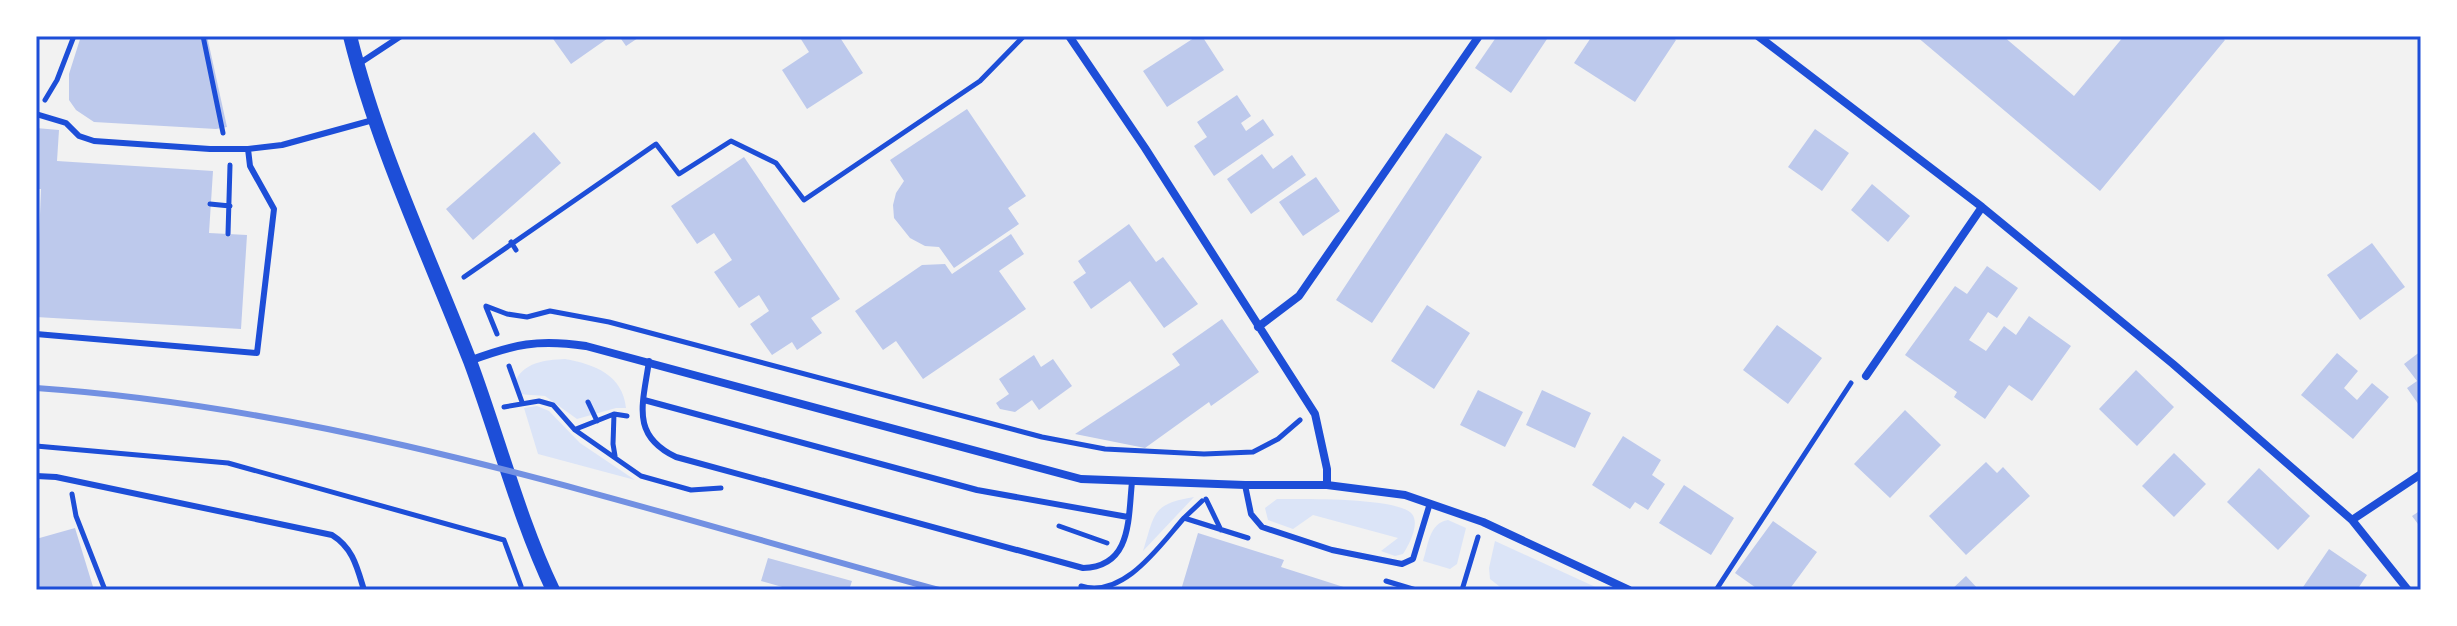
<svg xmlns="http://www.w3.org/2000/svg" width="2457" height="626" font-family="Overpass,sans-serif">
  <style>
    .green { fill: #dbe4f7 }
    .building { fill: #bdc9ec }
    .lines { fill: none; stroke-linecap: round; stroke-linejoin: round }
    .path { stroke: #1d4ed8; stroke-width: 5 }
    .service { stroke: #1d4ed8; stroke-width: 6 }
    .minor { stroke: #1d4ed8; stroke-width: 8 }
    .tertiary { stroke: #1d4ed8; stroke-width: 14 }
    .rail { stroke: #7290e2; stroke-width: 6 }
    .neatline { fill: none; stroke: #1d4ed8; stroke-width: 3 }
  </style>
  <rect width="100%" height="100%" fill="#f2f2f2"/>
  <!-- green -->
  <path class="green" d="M565 359C594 364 623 375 626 408H616L577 419 545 396 518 394 514 383C524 362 544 360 565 359Z
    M537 406 549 411 580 443 635 480 538 454 524 408Z
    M1194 497 1143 551C1155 514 1151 504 1194 497Z
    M1277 499C1301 499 1398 497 1412 514 1420 524 1409 545 1403 554L1395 556 1381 551 1398 538 1313 515 1293 529 1268 520 1265 508Z
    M1448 520 1466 528 1457 564 1450 569 1423 561C1428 546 1429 523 1448 520Z
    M1495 541 1602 590H1504L1490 579 1489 568Z"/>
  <!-- building -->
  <path class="building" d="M81 36H207L227 127 216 129 94 122 76 110 69 100V74Z
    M551 36H611L571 64Z
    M619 36H641L626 46Z
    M799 36H839L863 73 807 109 782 70 809 52Z
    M1197 36H1202L1224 70 1167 107 1143 71Z
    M1497 36H1549L1511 93 1475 68Z
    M1592 36H1670L1676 40 1635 102 1574 63Z
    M1916 36H2003L2074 96 2124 36H2220L2225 40 2100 191Z
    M1237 95 1251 116 1241 123 1246 131 1263 119 1274 135 1214 176 1194 146 1207 137 1197 122Z
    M967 109 1026 196 1008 208 1019 224 954 268 939 247 925 246 910 238 894 218 893 205 896 193 904 181 890 160Z
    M36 128 59 130 57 161 213 171 209 233 247 235 241 329 36 317 41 189H36Z
    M1815 129 1849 153 1822 191 1788 167Z
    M534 132 561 163 473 240 446 209Z
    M1446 133 1482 157 1372 323 1336 300Z
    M1262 154 1273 169 1292 155 1306 175 1251 214 1227 179Z
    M744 157 840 299 811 318 822 333 797 350 792 342 772 355 750 324 769 311 759 295 739 308 714 272 732 260 714 233 697 244 671 206Z
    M1316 177 1340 211 1303 236 1279 202Z
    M1872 184 1910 216 1888 242 1851 210Z
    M1129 224 1156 262 1163 257 1198 304 1164 328 1130 281 1091 309 1073 282 1086 273 1078 261Z
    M1011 234 1024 254 999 271 1026 309 923 379 896 341 883 350 855 311 922 265 945 264 952 274Z
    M2372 243 2405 287 2360 320 2327 275Z
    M1987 266 2018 288 1997 318 1988 312 1969 340 1986 351 2004 326 2016 335 2029 316 2071 346 2032 401 2009 385 1985 419 1954 397 1957 392 1905 355 1955 286 1967 294Z
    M1427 305 1470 333 1434 389 1391 361Z
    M1222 319 1259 372 1211 406 1209 402 1145 448 1075 434 1180 365 1172 354Z
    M1777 325 1822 358 1788 404 1743 370Z
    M2421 351V408L2407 388 2417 381 2404 364Z
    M2337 353 2358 371 2344 388 2357 400 2372 383 2389 397 2353 439 2301 395Z
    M1034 355 1041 367 1053 359 1072 386 1039 410 1032 400 1015 412 1000 409 996 403 1009 394 999 379Z
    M2136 370 2174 407 2137 446 2099 409Z
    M1478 390 1523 412 1505 447 1460 425Z
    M1542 390 1591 413 1575 448 1526 425Z
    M1905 410 1941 445 1890 498 1854 464Z
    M1623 436 1661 460 1652 475 1665 484 1648 510 1635 502 1630 509 1592 485Z
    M2174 453 2206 484 2174 517 2142 486Z
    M1986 462 1997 473 2003 467 2030 496 1966 555 1929 516Z
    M2259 468 2310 516 2278 550 2227 502Z
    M1684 485 1734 518 1711 555 1659 523Z
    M2421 510V528L2412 516Z
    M1773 521 1817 552 1789 590H1759L1735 573Z
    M75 528 94 590H36V539Z
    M1198 533 1284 560 1281 567 1353 590H1181Z
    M2329 549 2367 575 2357 590H2301Z
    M768 558 852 581 849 590H793L761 581Z
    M1966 576 1979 590H1951Z"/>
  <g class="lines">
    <!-- path -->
    <path class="path" d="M203 36 223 133
      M45 100 57 80 74 36
      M210 204 230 206
      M228 234 230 165
      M511 242 516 250
      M464 277 656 144 679 174 731 141 776 163 804 200 980 81 1024 36
      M486 306 507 314 527 317 550 311 609 322 1042 437 1105 449 1204 454 1253 452 1278 439 1300 420
      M486 307 497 334
      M509 366 522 402
      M588 402 597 421
      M504 407 539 401 553 405 575 430 641 476 691 490 721 488
      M614 414 613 444 615 456
      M576 429 614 414 627 416
      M36 446 228 463 504 540 521 586
      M72 494 76 516 105 590
      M1206 499 1221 530
      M1184 518 1202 501
      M1059 526 1107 543
      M1386 581 1416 590
      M1081 586C1124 599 1160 545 1184 518L1248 538
      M1462 590 1478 537
      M1716 590 1851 383"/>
    <!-- service -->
    <path class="service" d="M357 65 401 36
      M36 114 66 123 79 136 94 141 210 149H248L282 145 373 120
      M36 334 257 353 274 209 250 166 248 149
      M649 361C643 404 630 435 676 457L1083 568C1132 567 1128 519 1132 482
      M644 400 977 490 1128 517
      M36 476 56 477 332 535C353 548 357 567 364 590
      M1245 485 1251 514 1262 527 1332 550 1402 564 1413 559 1430 503"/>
    <!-- minor -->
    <path class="minor" d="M1069 36 1145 148 1315 414 1327 469V485
      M1758 36 1982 207 2173 364 2352 520 2408 590
      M1258 327 1299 296 1479 36
      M469 361C514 344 538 339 586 346L1081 479 1245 485H1327L1405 495 1483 522 1629 590
      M1866 376 1982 207
      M2352 520 2421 474"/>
    <!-- tertiary -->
    <path class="tertiary" d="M350 36C378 149 428 253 470 361 498 436 519 519 553 590"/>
    <!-- rail -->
    <path class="rail" d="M36 388C345 409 641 509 939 590"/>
  </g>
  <!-- border -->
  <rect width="2457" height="626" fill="none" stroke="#ffffff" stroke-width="76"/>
  <rect x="38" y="38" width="2381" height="550" class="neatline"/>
</svg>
